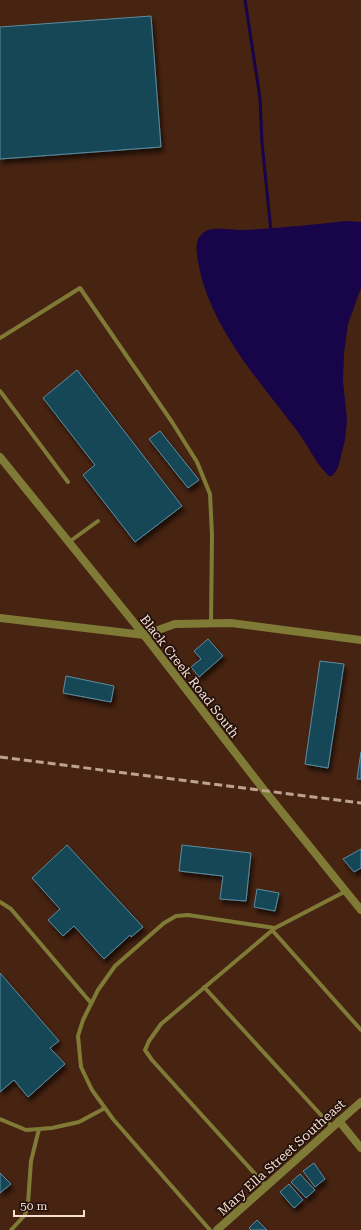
<svg xmlns="http://www.w3.org/2000/svg" width="361" height="1230" font-family="'Roboto Serif',serif">
  <style>
    .water { fill: #180448 }
    .lines { fill: none; stroke-linecap: round; stroke-linejoin: round }
    .stream { stroke: #180448; stroke-width: 3 }
    .building { fill: #194656; stroke: #5a8da1; filter: url(#shadow) }
    .service { stroke: #7f7b37; stroke-width: 4 }
    .minor { stroke: #7f7b37; stroke-width: 8 }
    .tertiary { stroke: #7f7b37; stroke-width: 8 }
    .rail { stroke: #bda193; stroke-width: 3; stroke-dasharray: 8 4; stroke-linecap: butt }
    .labels { text-anchor: middle; stroke-width: 3.5; stroke-linejoin: round; paint-order: stroke }
    .street-label { font-size: 13px; fill: #f6ddd2; stroke: #22110a }
  </style>
  <defs>
    <filter id="shadow"><feDropShadow dx="2.5" dy="4.5" stdDeviation="2" flood-color="#0009"/></filter>
  </defs>
  <rect width="100%" height="100%" fill="#472311"/>
  <!-- water -->
  <path class="water" d="M347 221 361 222V288L348 324 344 353 343 381 347 420 345 440 338 468 332 476H329C315 463 309 447 298 432 259 380 209 327 198 261 196 249 194 236 208 230 216 227 235 230 244 230 279 228 313 225 347 221Z"/>
  <g class="lines">
    <!-- stream -->
    <path class="stream" d="M245 0 260 98 262 143 271 231"/>
  </g>
  <!-- building -->
  <path class="building" d="M151 16 161 147 0 159V27Z
    M77 370 182 506 135 542 83 475 95 465 43 398Z
    M160 431 199 480 188 488 149 439Z
    M208 639 223 656 199 677 191 667 201 659 194 651Z
    M320 661 344 664 328 768 305 764Z
    M66 676 114 686 111 702 63 693Z
    M361 752V779H357Z
    M67 845 143 927 131 937 130 935 104 959 74 926 63 936 48 920 60 909 32 878Z
    M182 845 251 853 246 901 220 899 223 876 179 871Z
    M361 849V868L354 872 343 859Z
    M257 889 279 893 275 911 254 907Z
    M0 973 59 1041 50 1048 65 1064 28 1097 14 1080 0 1092Z
    M314 1163 325 1179 315 1187 303 1171Z
    M0 1173 11 1184 0 1193Z
    M300 1174 315 1190 306 1198 291 1182Z
    M289 1184 303 1200 294 1208 280 1192Z
    M257 1220 267 1230H251L249 1228Z"/>
  <g class="lines">
    <!-- service -->
    <path class="service" d="M0 338 80 288 172 422 197 462 210 494 212 535 211 623
      M0 391 68 482
      M69 542 98 521
      M0 902 11 909 91 1003
      M272 930 361 1030
      M204 987 332 1127
      M0 1119 26 1130 52 1128 79 1122 105 1108
      M265 1185 152 1060 145 1050 149 1041 161 1024 275 928 346 891
      M11 1230 25 1215 28 1203 31 1161 39 1129
      M210 1230 113 1119 92 1090 81 1067 78 1036 83 1020 98 990 115 966 164 923 176 916 188 915 275 928"/>
    <!-- minor -->
    <path class="minor" d="M0 618 144 635 175 624 231 623 361 640
      M339 1121 361 1148"/>
    <!-- tertiary -->
    <path class="tertiary" d="M0 457 144 635 264 790 361 910
      M217 1230 361 1102"/>
    <!-- rail -->
    <path class="rail" d="M0 757 361 803"/>
  </g>
  <g class="labels">
    <!-- street labels -->
    <g class="street-label">
      <text transform="translate(190 676) rotate(52)" y="5">Black Creek Road South</text>
      <text transform="translate(281 1157) rotate(-42)" y="5">Mary Ella Street Southeast</text>
    </g>
  </g>
  <!-- scale -->
  <path d="M14 1210v6h70v-6" fill="none" stroke="#f6ddd2" stroke-width="2"/>
  <text x="20" y="1210" font-size="12" fill="#f6ddd2" stroke="#22110a" stroke-width="3" paint-order="stroke">50 m</text>
</svg>
